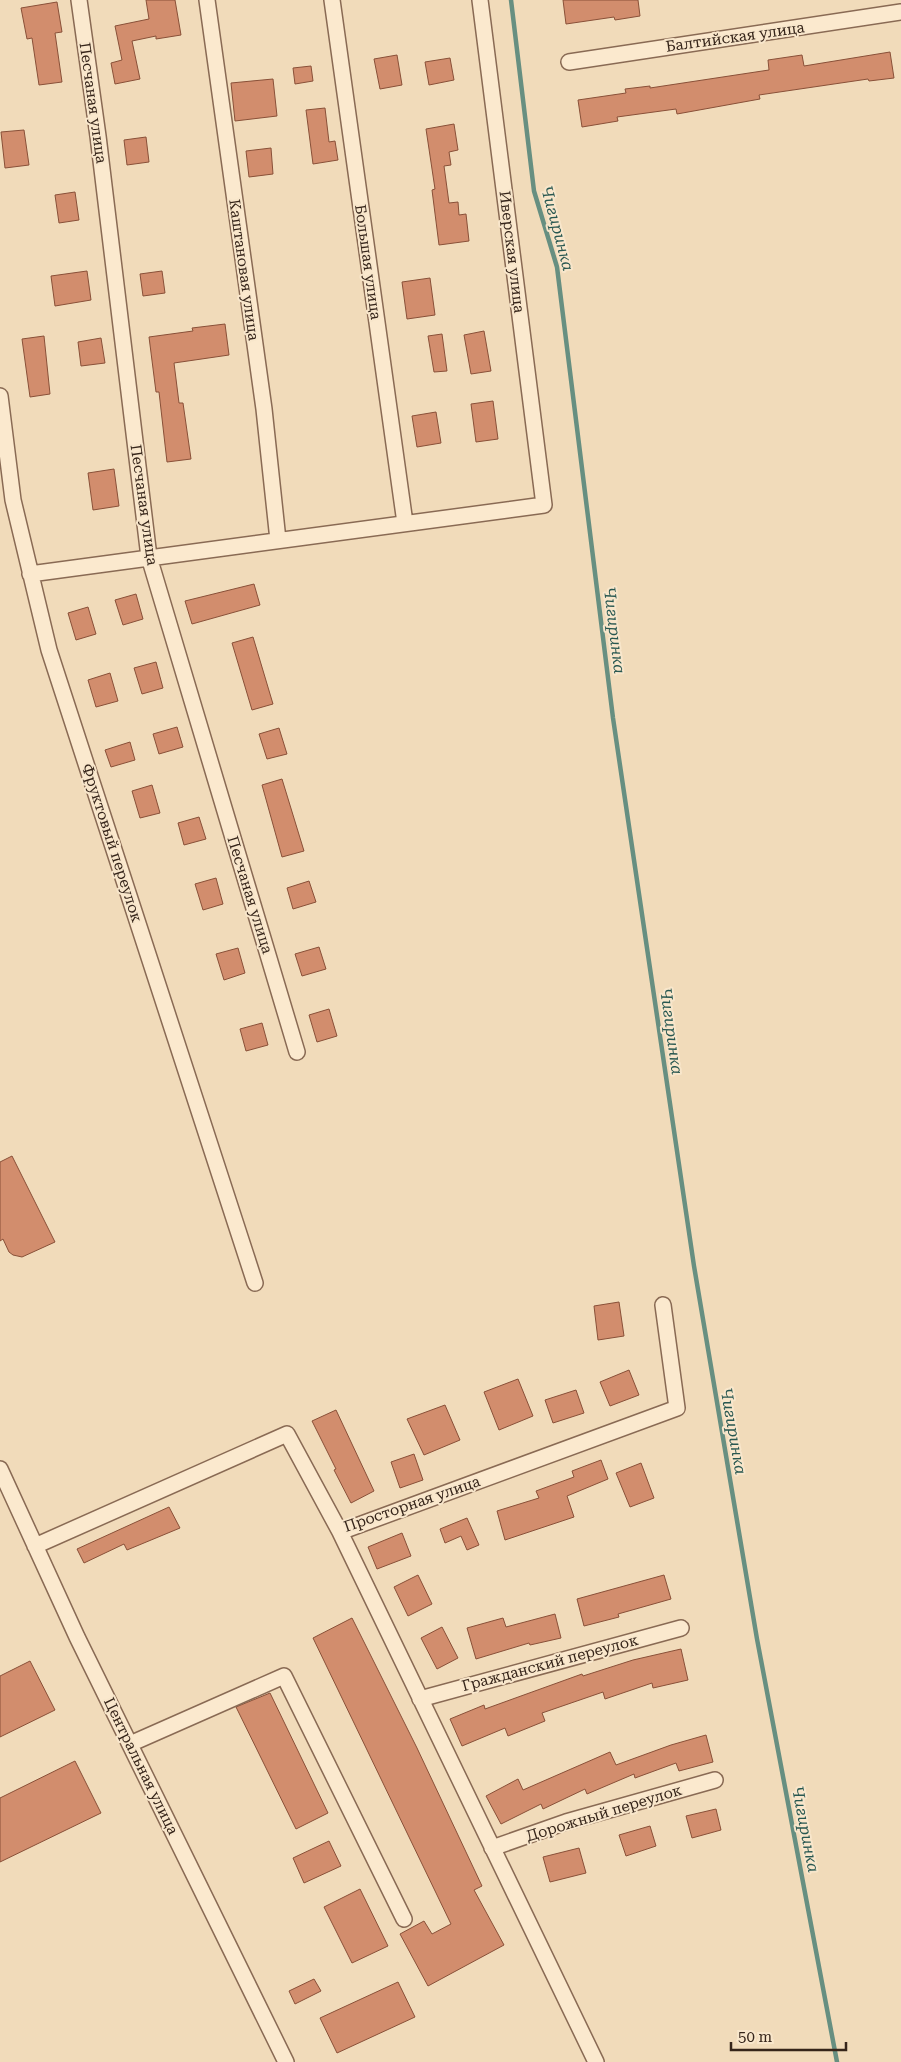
<svg xmlns="http://www.w3.org/2000/svg" width="901" height="2062" font-family="'Roboto Serif',serif">
  <style>
    .lines { fill: none; stroke-linecap: round; stroke-linejoin: round }
    .stream { stroke: #678f81; stroke-width: 4.5 }
    .building { fill: #d28d6d; stroke: #895038 }
    .minor-casing { stroke: #896a54; stroke-width: 18 }
    .minor { stroke: #fbe9ce; stroke-width: 15 }
    .labels { text-anchor: middle; stroke-width: 4; stroke-linejoin: round; paint-order: stroke }
    .street-label { font-size: 15px; fill: #36251a; stroke: #f8e6cb }
    .water-label { font-size: 16px; font-style: italic; fill: #285750; stroke: #f8e6cb }
  </style>
  <rect width="100%" height="100%" fill="#f1dbba"/>
  <g class="lines">
    <!-- stream -->
    <path class="stream" d="M511 0 534 191 557 267 613 718 694 1266 757 1639 837 2062"/>
  </g>
  <!-- building -->
  <path class="building" d="M146 0H175L181 35 156 39V36L132 41 140 79 115 84 111 63 122 60 115 26 149 19Z
    M563 0H638L640 16 615 20 614 17 566 24Z
    M57 2 62 32 55 33 62 82 39 85 32 38 27 39 21 8Z
    M890 52 894 78 869 81 868 79 759 95 760 99 677 114 676 109 617 117 618 121 582 127 578 100 626 93 625 89 650 86V88L769 70 768 60 802 55 804 66Z
    M397 55 402 85 380 89 374 59Z
    M450 58 454 80 429 85 425 62Z
    M311 66 313 81 295 84 293 68Z
    M273 79 277 116 235 121 231 83Z
    M325 108 329 142 335 141 338 160 313 164 306 110Z
    M454 124 458 150 449 152 451 165 444 166 449 203 458 202 459 215 466 214 469 241 439 245 432 190 435 189 426 129Z
    M24 130 29 165 5 168 1 132Z
    M146 137 149 162 127 165 124 140Z
    M271 148 273 174 249 177 246 151Z
    M75 192 79 220 59 223 55 195Z
    M87 271 91 300 55 306 51 276Z
    M162 271 165 293 143 296 140 274Z
    M430 278 435 315 407 319 402 282Z
    M225 324 229 355 174 363 179 403H183L191 459 167 462 159 392H156L149 337 193 331 192 328Z
    M484 331 491 371 471 374 464 335Z
    M442 334 447 371 434 372 428 336Z
    M44 336 50 394 30 397 22 339Z
    M101 338 105 363 81 366 78 342Z
    M493 401 498 439 476 442 471 404Z
    M436 412 441 443 417 447 412 416Z
    M114 469 119 506 93 510 88 473Z
    M254 584 260 605 192 624 185 601Z
    M136 594 143 619 123 625 115 600Z
    M88 607 96 634 76 640 68 613Z
    M253 637 273 704 252 710 232 643Z
    M156 662 163 688 142 694 134 668Z
    M110 673 118 701 96 707 88 680Z
    M177 727 183 747 159 754 153 734Z
    M279 728 287 754 267 759 259 734Z
    M130 742 135 760 111 767 105 750Z
    M282 779 304 851 282 857 262 785Z
    M152 785 160 813 140 818 132 791Z
    M199 817 206 839 184 845 178 823Z
    M216 878 223 904 203 910 195 884Z
    M309 881 316 902 293 909 287 888Z
    M319 947 326 969 302 976 295 954Z
    M238 948 245 973 224 980 216 954Z
    M329 1009 337 1036 317 1042 309 1015Z
    M262 1023 268 1045 246 1051 240 1029Z
    M12 1156 55 1242 22 1257 13 1255 9 1252 3 1239 0 1241V1162Z
    M619 1302 624 1336 598 1340 594 1306Z
    M629 1370 639 1395 610 1406 600 1382Z
    M518 1379 533 1416 499 1430 484 1392Z
    M576 1390 584 1413 553 1423 545 1400Z
    M445 1405 460 1440 424 1455 407 1419Z
    M336 1410 374 1491 351 1503 334 1470 336 1469 312 1421Z
    M414 1454 423 1480 400 1488 391 1462Z
    M601 1460 608 1479 567 1496 574 1517 505 1540 497 1511 539 1498 536 1491 574 1477 572 1471Z
    M641 1463 654 1498 630 1507 616 1473Z
    M169 1507 180 1528 127 1550 124 1544 84 1563 77 1549Z
    M467 1518 479 1545 467 1550 461 1536 445 1543 440 1529Z
    M402 1533 411 1556 377 1569 368 1547Z
    M418 1575 432 1604 408 1616 394 1587Z
    M664 1575 671 1599 618 1614 619 1617 584 1626 577 1599Z
    M555 1614 561 1638 530 1645 529 1643 476 1659 467 1628 503 1618 506 1627Z
    M352 1618 417 1748 482 1886 474 1890 504 1945 428 1986 400 1934 424 1921 432 1934 451 1924 313 1638Z
    M442 1627 458 1658 437 1669 421 1638Z
    M681 1649 688 1680 653 1688 652 1683 605 1699 603 1692 542 1713 545 1721 508 1736 505 1728 462 1746 450 1719 484 1705 485 1709 582 1674 583 1676 633 1660Z
    M30 1661 55 1710 0 1737V1676Z
    M270 1693 328 1813 296 1829 236 1707Z
    M706 1735 713 1762 679 1771 676 1763 635 1778 634 1774 587 1794 585 1789 543 1809 541 1804 501 1824 486 1796 518 1779 523 1790 610 1752 616 1765 671 1745Z
    M75 1761 101 1813 0 1862V1798Z
    M716 1809 721 1830 692 1838 686 1816Z
    M650 1826 656 1846 626 1856 619 1835Z
    M329 1841 341 1866 304 1883 293 1858Z
    M579 1848 586 1873 550 1882 543 1857Z
    M360 1889 388 1946 352 1963 324 1907Z
    M314 1979 321 1991 295 2004 289 1991Z
    M398 1982 415 2017 337 2053 320 2018Z"/>
  <g class="lines">
    <!-- minor casing -->
    <g class="minor-casing">
      <path id="minor" d="M79 0 98 136 149 557 297 1052
        M207 0 264 409 278 540
        M332 0 405 523
        M569 62 901 12
        M0 396 13 500 49 650 255 1283
        M30 574 544 505 480 0
        M0 1469 77 1637 286 2062
        M340 1532 677 1408 663 1305
        M35 1546 287 1434 340 1532 596 2062
        M420 1699 681 1628
        M130 1744 284 1676 404 1919
        M492 1848 566 1822 715 1780"/>
    </g>
    <!-- minor -->
    <use href="#minor" class="minor"/>
  </g>
  <g class="labels">
    <!-- street labels -->
    <g class="street-label">
      <text transform="translate(735 37) rotate(-8)" y="5">Балтийская улица</text>
      <text transform="translate(93 103) rotate(82)" y="5">Песчаная улица</text>
      <text transform="translate(512 252) rotate(83)" y="5">Иверская улица</text>
      <text transform="translate(368 262) rotate(82)" y="5">Большая улица</text>
      <text transform="translate(244 270) rotate(82)" y="5">Каштановая улица</text>
      <text transform="translate(144 505) rotate(82)" y="5">Песчаная улица</text>
      <text transform="translate(112 843) rotate(72)" y="5">Фруктовый переулок</text>
      <text transform="translate(250 895) rotate(73)" y="5">Песчаная улица</text>
      <text transform="translate(412 1504) rotate(-19)" y="5">Просторная улица</text>
      <text transform="translate(550 1663) rotate(-15)" y="5">Гражданский переулок</text>
      <text transform="translate(141 1766) rotate(64)" y="5">Центральная улица</text>
      <text transform="translate(604 1813) rotate(-17)" y="5">Дорожный переулок</text>
    </g>
    <!-- water labels -->
    <g class="water-label">
      <text transform="translate(558 228) rotate(75)" y="6">Чигиринка</text>
      <text transform="translate(615 630) rotate(83)" y="6">Чигиринка</text>
      <text transform="translate(672 1031) rotate(82)" y="6">Чигиринка</text>
      <text transform="translate(734 1431) rotate(80)" y="6">Чигиринка</text>
      <text transform="translate(806 1829) rotate(79)" y="6">Чигиринка</text>
    </g>
  </g>
  <!-- scale -->
  <path d="M731 2042v8h115v-8" fill="none" stroke="#36251a" stroke-width="2.5"/>
  <text x="738" y="2042" font-size="15" fill="#36251a" stroke="#f8e6cb" stroke-width="4" paint-order="stroke">50 m</text>
</svg>
